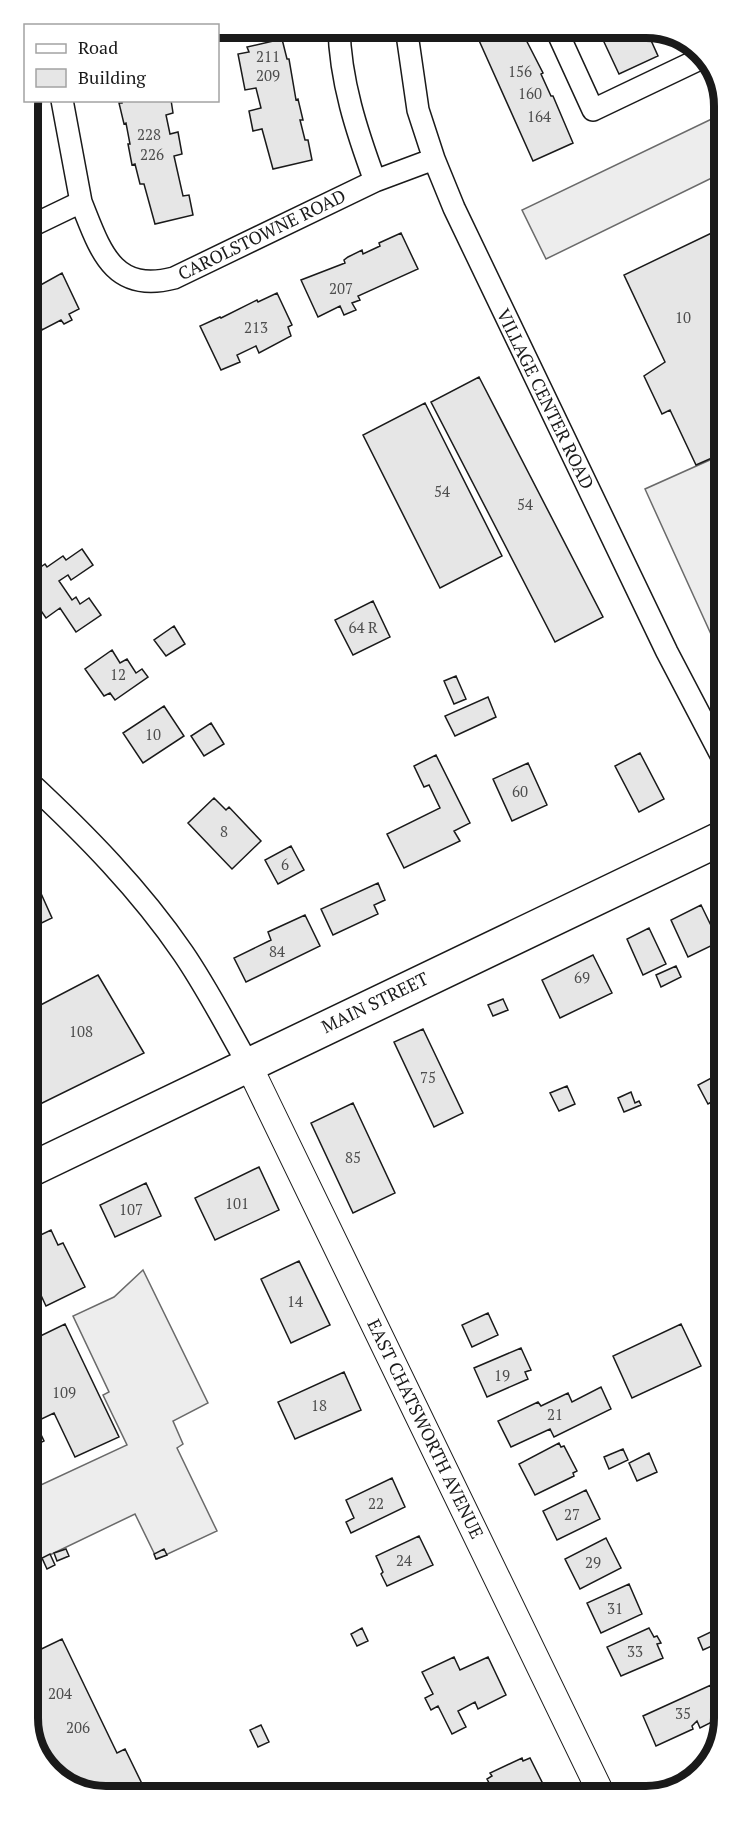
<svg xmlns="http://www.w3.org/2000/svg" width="751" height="1824" font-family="'PT Serif',serif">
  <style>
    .parking { fill: #ededed; stroke: #6a6a6a; stroke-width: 1.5 }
    .building { fill: #e6e6e6; stroke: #1a1a1a; stroke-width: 1.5 }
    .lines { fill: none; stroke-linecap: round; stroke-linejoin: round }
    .minor-casing { stroke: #1a1a1a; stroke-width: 24 }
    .tertiary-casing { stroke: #1a1a1a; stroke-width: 28 }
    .primary-casing { stroke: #1a1a1a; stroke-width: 36 }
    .minor { stroke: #fff; stroke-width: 21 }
    .tertiary { stroke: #fff; stroke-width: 26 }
    .primary { stroke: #fff; stroke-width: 33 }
    .labels { text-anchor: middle; stroke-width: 4.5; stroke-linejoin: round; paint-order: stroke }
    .number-label { font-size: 15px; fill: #4d4d4d }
    .street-label { font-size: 18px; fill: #1a1a1a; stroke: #fff }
    .rim { fill: none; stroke: #1a1a1a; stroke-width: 8 }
  </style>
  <rect width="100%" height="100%" fill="#fff"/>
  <!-- parking -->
  <path class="parking" d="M720 115V174L546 259 522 210Z
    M721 455V640L715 643 645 489Z
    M143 1270 208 1403 173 1421 183 1444 177 1448 217 1531 157 1559 135 1514 31 1564 30 1490 127 1445 103 1395 109 1392 73 1316 114 1297Z"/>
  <!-- building -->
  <path class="building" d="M473 27H522L521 30 543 73 541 74 551 96H553L573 143 533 161Z
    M597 27H645L658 56 619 74Z
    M282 39 287 59H289L296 100 298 99 303 120H300L305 140H308L312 160 273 169 262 129 253 131 249 111 261 108 256 88 245 90 238 54 249 52 247 47Z
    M122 100H171L173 113 166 115 170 134 178 132 182 154 174 156 183 196 189 195 193 215 155 224 144 184H140L135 164 132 165 128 144H130L126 123 124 124 119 103H122Z
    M720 229 721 454 696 465 670 410 662 414 644 376 665 362 624 275Z
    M401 233 418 269 358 296 360 300 352 303 356 310 344 315 340 306 318 317 301 280 345 263 344 260 348 257 362 250 363 254 380 246 379 243Z
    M62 273 79 309 69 314 72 320 64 324 61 320 42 330 41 327 28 334V292Z
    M277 293 292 325 288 327 291 336 259 353 256 346 237 355 240 362 221 370 200 326 220 317 221 318 257 300 258 302Z
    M479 377 603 617 555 642 431 402Z
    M425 403 502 556 440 588 363 435Z
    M82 549 93 565 71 580 68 575 59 581 72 600 76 597 80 604 89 598 101 615 76 632 60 608 46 618 28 592V586L31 585 28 576 45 564 47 567 63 556 66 560Z
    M373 601 390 637 353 655 335 620Z
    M174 626 185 644 166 656 154 640Z
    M112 650 120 663 127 659 136 673 142 669 148 677 115 700 110 693 104 696 85 669Z
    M456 676 466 699 454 704 444 681Z
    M488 697 496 717 455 736 445 716Z
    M164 706 184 736 143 763 123 733Z
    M211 723 224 744 204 756 191 736Z
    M640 753 664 799 639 812 615 766Z
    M436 755 470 823 454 831 460 841 404 868 387 834 440 808 429 785 424 787 414 766Z
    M528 763 547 805 512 821 493 779Z
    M214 798 226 810 229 807 261 841 232 869 188 823Z
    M291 846 304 870 278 884 265 860Z
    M378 883 385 900 374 905 378 914 333 935 321 909Z
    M39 889 52 918 29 929V893Z
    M701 905 719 942 688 957 671 920Z
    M305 915 320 946 246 982 234 958 271 940 268 932Z
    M649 928 666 964 643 975 627 939Z
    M593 955 612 993 560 1018 542 980Z
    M676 966 681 977 661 987 656 975Z
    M98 975 144 1053 30 1109 29 1011Z
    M503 999 508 1010 493 1016 488 1005Z
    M423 1029 463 1113 434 1127 394 1042Z
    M717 1075 722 1086V1096L708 1104 698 1085Z
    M567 1086 575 1104 559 1111 550 1093Z
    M631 1092 635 1103 639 1101 641 1105 624 1112 618 1098Z
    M353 1103 395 1193 353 1213 311 1123Z
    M259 1167 279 1210 215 1240 195 1198Z
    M146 1183 161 1216 115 1237 100 1205Z
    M51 1230 58 1245 63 1243 85 1287 46 1306 32 1276 30 1277V1240Z
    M299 1261 330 1325 291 1343 261 1279Z
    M488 1313 498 1335 472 1347 462 1325Z
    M65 1324 119 1437 75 1457 54 1413 35 1422 44 1441 30 1448V1374L34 1372 30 1364V1341Z
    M681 1324 701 1366 632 1398 613 1356Z
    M521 1348 531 1370 525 1372 528 1379 487 1397 474 1368Z
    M344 1372 361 1410 295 1439 278 1402Z
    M601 1387 611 1409 554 1437 550 1429 511 1447 498 1421 538 1402 541 1406 568 1393 572 1402Z
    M559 1443 561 1447 564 1446 577 1471 573 1473 574 1476 535 1495 519 1464Z
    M623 1449 628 1460 609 1469 604 1457Z
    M649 1453 657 1472 637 1481 629 1463Z
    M392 1478 405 1507 351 1533 346 1522 354 1518 346 1500Z
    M586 1490 600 1519 557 1540 543 1511Z
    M419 1536 433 1565 387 1586 381 1574 383 1572 376 1556Z
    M606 1538 621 1568 580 1589 565 1559Z
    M66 1549 69 1556 57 1561 54 1553Z
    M164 1549 167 1555 156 1559 154 1554Z
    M50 1554 55 1565 47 1569 42 1558Z
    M629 1584 642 1614 601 1633 587 1603Z
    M362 1628 368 1641 357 1646 351 1634Z
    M649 1628 654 1637 657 1636 661 1643 657 1644 663 1658 621 1676 607 1647Z
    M717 1629 723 1641 703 1650 698 1638Z
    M62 1639 117 1753 125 1749 148 1796 100 1797 57 1781 31 1744V1654Z
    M454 1657 460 1670 488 1657 506 1695 478 1709 475 1702 458 1711 466 1727 452 1734 438 1706 431 1710 425 1698 433 1694 422 1672Z
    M711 1685 724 1711 712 1716 714 1721 700 1728 697 1721 692 1726 693 1729 656 1746 643 1716Z
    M261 1725 269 1742 258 1747 250 1730Z
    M522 1758 523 1761 530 1758 542 1782 517 1794H495L487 1779 492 1776 490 1773Z
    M431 1784 436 1795H411Z"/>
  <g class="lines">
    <!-- minor casing -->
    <g class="minor-casing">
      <path id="minor" d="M339 27C340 81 357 132 375 181
        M406 27 418 110 434 159 454 208 667 652 722 757
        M555 27 593 110 704 57
        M62 100 81 202
        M27 228 81 202C100 249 112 294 174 278L375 181 434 159
        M29 782C85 834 140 890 183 953 207 988 227 1027 248 1064"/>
    </g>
    <!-- tertiary casing -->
    <g class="tertiary-casing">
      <path id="tertiary" d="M248 1064 601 1793"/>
    </g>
    <!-- primary casing -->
    <g class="primary-casing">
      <path id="primary" d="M30 1170 722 838"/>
    </g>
    <!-- minor -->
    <use href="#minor" class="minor"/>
    <!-- tertiary -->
    <use href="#tertiary" class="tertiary"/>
    <!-- primary -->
    <use href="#primary" class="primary"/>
  </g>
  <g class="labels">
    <!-- number labels -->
    <g class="number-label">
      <text x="268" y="62">211</text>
      <text x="520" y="77">156</text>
      <text x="268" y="81">209</text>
      <text x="530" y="99">160</text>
      <text x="539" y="122">164</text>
      <text x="149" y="140">228</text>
      <text x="152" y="160">226</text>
      <text x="341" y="294">207</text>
      <text x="683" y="323">10</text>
      <text x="256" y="333">213</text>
      <text x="442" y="497">54</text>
      <text x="525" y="510">54</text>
      <text x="363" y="633">64 R</text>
      <text x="118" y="680">12</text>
      <text x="153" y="740">10</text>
      <text x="520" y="797">60</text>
      <text x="224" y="837">8</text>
      <text x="285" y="870">6</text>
      <text x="277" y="957">84</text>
      <text x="582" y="983">69</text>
      <text x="81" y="1037">108</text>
      <text x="428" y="1083">75</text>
      <text x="353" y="1163">85</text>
      <text x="237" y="1209">101</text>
      <text x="131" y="1215">107</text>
      <text x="295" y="1307">14</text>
      <text x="502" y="1381">19</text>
      <text x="64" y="1398">109</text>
      <text x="319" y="1411">18</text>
      <text x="555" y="1420">21</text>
      <text x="376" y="1509">22</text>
      <text x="572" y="1520">27</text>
      <text x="404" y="1566">24</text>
      <text x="593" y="1568">29</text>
      <text x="615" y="1614">31</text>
      <text x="635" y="1657">33</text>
      <text x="60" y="1699">204</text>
      <text x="683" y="1719">35</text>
      <text x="78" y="1733">206</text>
    </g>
    <!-- street labels -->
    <g class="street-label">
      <text transform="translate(262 235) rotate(-26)" y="6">CAROLSTOWNE ROAD</text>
      <text transform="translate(545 399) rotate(64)" y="6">VILLAGE CENTER ROAD</text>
      <text transform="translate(375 1003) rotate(-26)" y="6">MAIN STREET</text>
      <text transform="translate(425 1429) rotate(64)" y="6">EAST CHATSWORTH AVENUE</text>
    </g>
  </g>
  <!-- crop -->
  <path d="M0 0H751V1824H0ZM106 38H646A68 68 0 0 1 714 106V1718A68 68 0 0 1 646 1786H106A68 68 0 0 1 38 1718V106A68 68 0 0 1 106 38Z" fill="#fff" fill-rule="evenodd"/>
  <path class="rim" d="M106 38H646A68 68 0 0 1 714 106V1718A68 68 0 0 1 646 1786H106A68 68 0 0 1 38 1718V106A68 68 0 0 1 106 38Z"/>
  <!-- legend -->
  <rect x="24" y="24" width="195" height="78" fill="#ffffff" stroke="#a3a3a3" stroke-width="1.5"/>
  <rect x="36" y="44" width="30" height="9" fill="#ffffff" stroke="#a3a3a3" stroke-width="1.5"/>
  <text x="78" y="54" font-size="18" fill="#1a1a1a">Road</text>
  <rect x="36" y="69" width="30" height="18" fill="#e6e6e6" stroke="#a3a3a3" stroke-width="1.5"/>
  <text x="78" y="84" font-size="18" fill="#1a1a1a">Building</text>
</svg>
